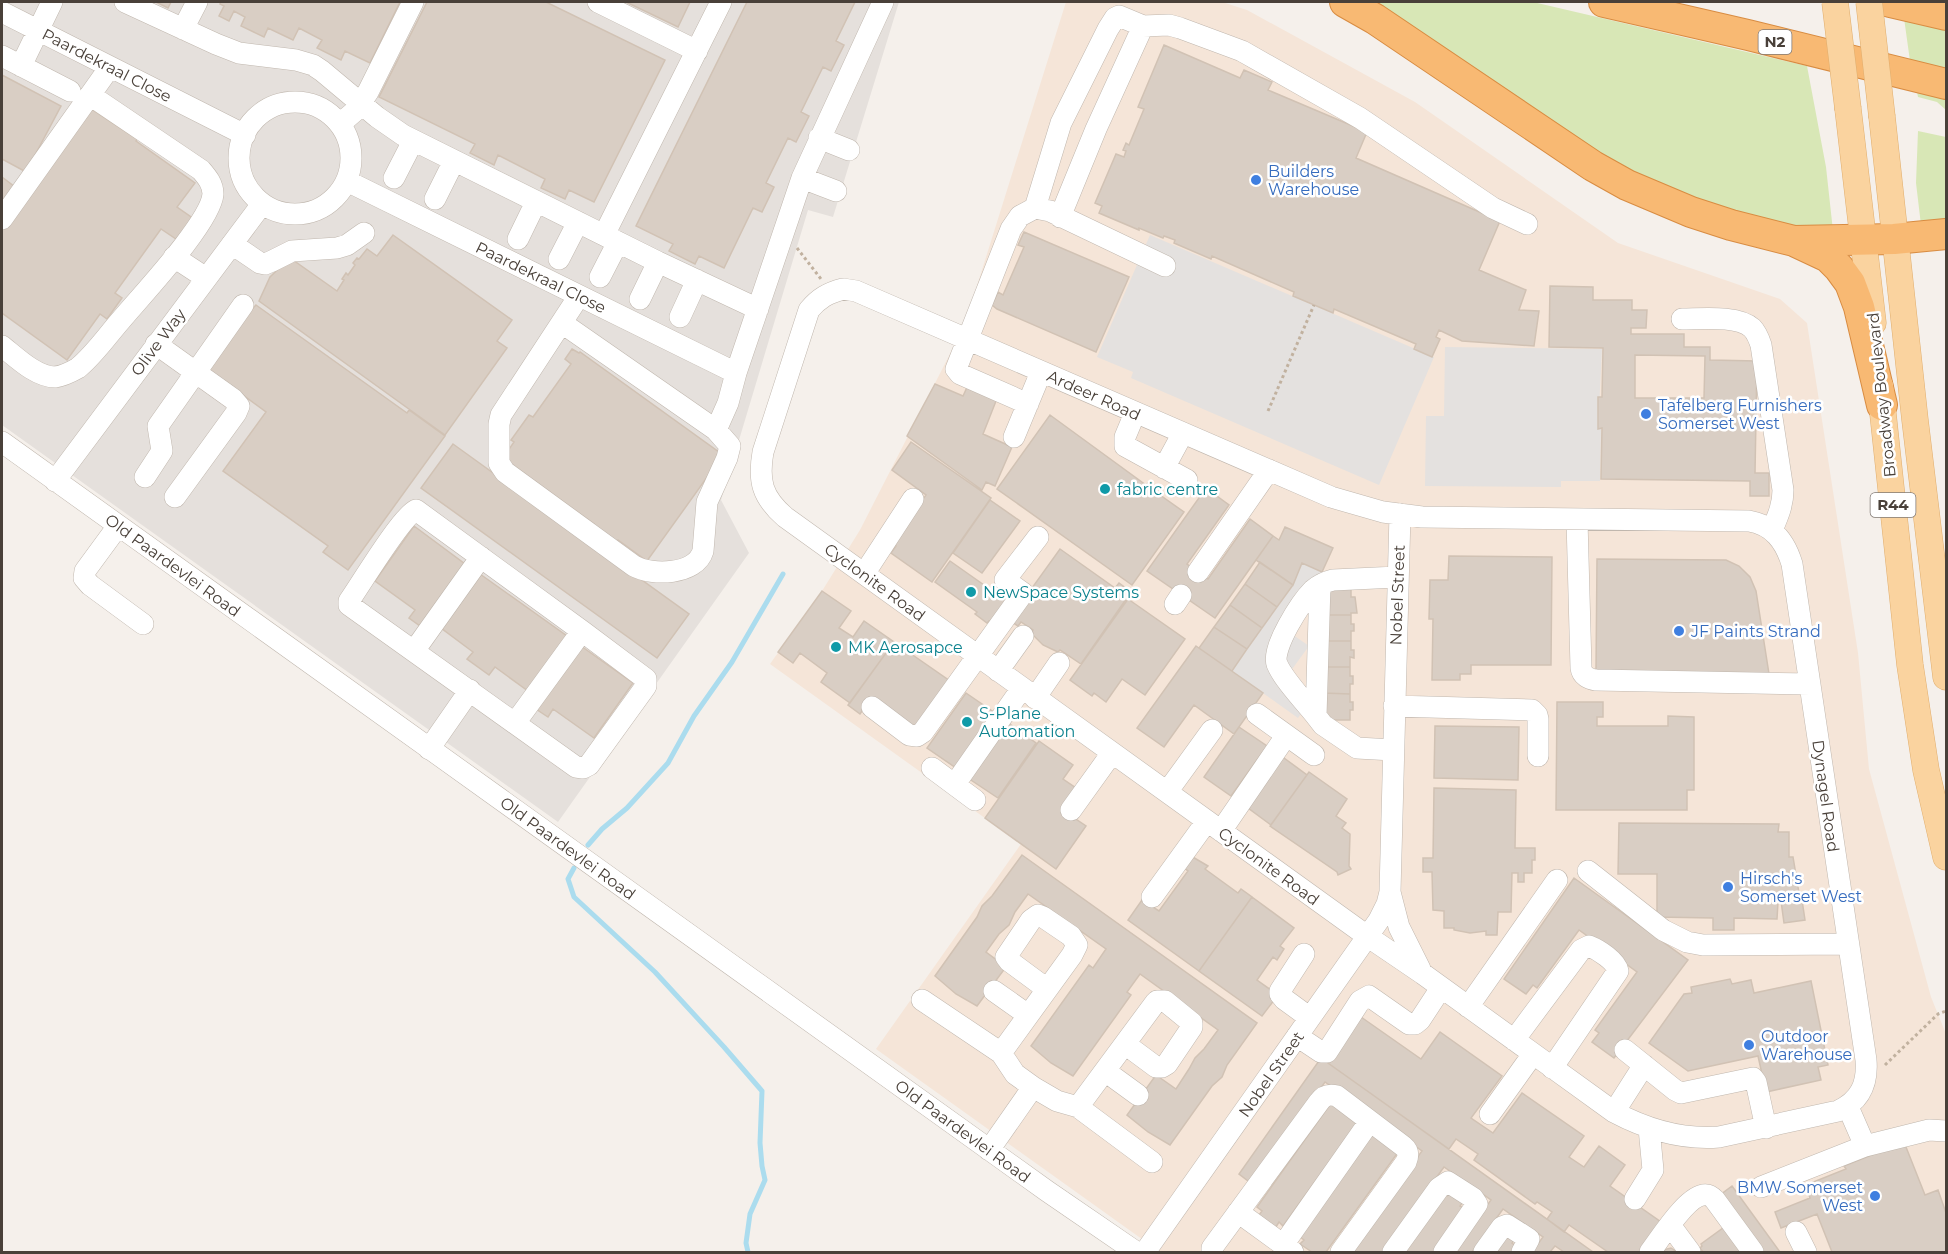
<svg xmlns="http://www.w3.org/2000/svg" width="1948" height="1254" font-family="Montserrat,sans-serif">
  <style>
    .commercial { fill: #f5e5d8 }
    .industrial { fill: #e5e0dc }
    .green { fill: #d8e7b6 }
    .parking { fill: #e4e1df }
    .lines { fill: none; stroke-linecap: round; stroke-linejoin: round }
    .stream { stroke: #abdcee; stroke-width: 5 }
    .building { fill: #d9cec4; stroke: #d1c2b4; stroke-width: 1.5; fill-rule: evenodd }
    .minor-casing { stroke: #c0b7ae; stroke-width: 22 }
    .major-casing { stroke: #e0ae6e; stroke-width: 27 }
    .highway-casing { stroke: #d88c42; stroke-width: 32 }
    .path { stroke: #c1b19f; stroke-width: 3; stroke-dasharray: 3 3; stroke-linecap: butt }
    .minor { stroke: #fff; stroke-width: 21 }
    .major { stroke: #fad39f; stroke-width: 26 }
    .highway { stroke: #f8b973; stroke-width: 30 }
    .major-bridge-casing { stroke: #e0ae6e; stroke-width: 27; stroke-linecap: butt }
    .major-bridge { stroke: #fad39f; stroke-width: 26 }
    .shop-dot { fill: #3f7fe0; stroke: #fff; stroke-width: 2 }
    .culture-dot { fill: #0f9aa8; stroke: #fff; stroke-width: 2 }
    .labels { text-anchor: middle; stroke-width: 5; stroke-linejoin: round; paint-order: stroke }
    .shield { fill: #fff; stroke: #807974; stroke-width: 1.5 }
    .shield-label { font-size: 15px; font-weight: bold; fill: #494039 }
    .street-label { font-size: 16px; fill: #494039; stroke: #fff }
    .shop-label { font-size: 16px; fill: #366cbe; stroke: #fff; text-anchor: start }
    .culture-label { font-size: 16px; fill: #0d838f; stroke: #fff; text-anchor: start }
  </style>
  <rect width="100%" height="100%" fill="#f5f0eb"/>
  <!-- commercial -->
  <path class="commercial" d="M1066 2H1222L1247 10 1415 102 1618 243 1780 299 1807 323 1858 653 1869 769 1931 997 1946 1034V1252H1160L876 1049 1021 844 770 664 822 591 860 530 954 346 971 305Z"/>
  <!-- industrial -->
  <path class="industrial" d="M2 2H899L833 217 808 210 721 500 749 553 558 822 2 425Z"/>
  <!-- green -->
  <path class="green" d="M1362 2H1533L1807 66 1826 167 1833 231 1752 220 1626 171Z
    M1904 18 1946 28V69L1910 61Z
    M1917 92 1946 99V110L1937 102 1918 97Z
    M1918 131 1946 137V224L1921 225 1916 183Z"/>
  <!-- parking -->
  <path class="parking" d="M1150 235 1434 357 1379 485 1131 378 1133 372 1097 357Z
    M1445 347 1602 349 1598 429H1601L1600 481H1561V487L1425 486 1426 416H1444Z
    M1302 563 1322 572 1312 595 1286 630 1309 646 1287 676 1314 695 1298 718 1232 671 1292 585Z"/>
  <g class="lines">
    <!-- stream -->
    <path class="stream" d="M588 845 602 829 627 808 668 763 694 716 732 662 783 574
      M574 868 568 879 574 897 655 972 724 1047 762 1091 760 1143 762 1166 765 1180 750 1214 746 1243 748 1252"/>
  </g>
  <!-- building -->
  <path class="building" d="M156 2H171L168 8Z
    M221 2H400L370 63 345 51 341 60 317 48 322 40 299 28 293 40 268 28 264 37 241 26 245 17 234 11 229 21 219 16 224 6 220 4Z
    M427 2H546L665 60 594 202 569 190 565 199 541 188 545 179 498 155 494 165 470 153 475 144 379 97Z
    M626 2H690L678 27Z
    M747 2H855L836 41 844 45 831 71 823 67 801 112 809 116 796 142 788 138 766 183 774 187 762 212 753 208 724 268 699 256 695 264 669 251 673 244 636 226Z
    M1164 45 1240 78 1244 70 1272 82 1268 90 1367 132 1356 158 1500 221 1479 270 1526 290 1519 310 1539 311 1534 346 1462 341 1439 330 1436 337 1440 339 1432 357 1414 349 1416 344 1334 309 1333 313 1293 296 1294 292 1212 256 1211 259 1174 243 1175 240 1164 236 1163 238 1139 228V230L1099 213 1102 206 1095 203 1116 154 1124 157 1126 151 1123 150 1126 143 1129 145 1144 109 1138 107Z
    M2 75 61 106 26 172 2 159Z
    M87 106 137 139 136 141 195 183 177 207 194 219 179 241 161 229 115 293 122 298 107 319 100 314 67 360 2 313V225Z
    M2 177 15 187 2 207Z
    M1024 232 1129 277 1096 352 997 309 992 305 998 292 1003 295 1024 247 1018 245Z
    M393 235 512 320 497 341 507 348 445 435 259 301 270 277 290 258 337 291 344 280 342 279 346 273 348 275 355 265 353 263 357 258 359 259 367 249 377 256Z
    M1550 286 1593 287V300H1632V310H1647L1646 328H1631V334H1684V347H1710V360L1757 361 1755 473H1769V496H1750V481L1601 479 1602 428 1598 429V397H1602L1603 348 1549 347ZM1635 355 1705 356 1704 398H1635Z
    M256 305 407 413 409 410 445 436 348 570 323 552 328 546 223 471 266 412 209 370 240 322Z
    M572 349 579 353 580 352 723 455 647 561 618 540 613 547 590 530 594 524 503 458 514 442 511 440 529 415 533 417 571 364 565 359Z
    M969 383 998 396 983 434 1012 447 995 486 986 482 982 490 907 436 935 384 963 396Z
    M1050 415 1146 485 1148 483 1155 488 1153 490 1184 512 1132 585 997 489Z
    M911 442 991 498 932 582 891 553 896 546 892 543 926 495 892 470Z
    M453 444 689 614 657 658 421 488Z
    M1206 488 1229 505 1187 564 1208 579 1250 519 1273 536 1215 618 1147 571Z
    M990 500 1020 521 982 573 953 553Z
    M414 526 465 564 420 626 409 618 415 610 375 581Z
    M1285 527 1333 548 1322 572 1302 563 1293 585 1256 560 1273 536 1279 540Z
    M1060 549 1115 588 1119 583 1131 592 1081 664 1060 650 1058 652 1043 645 1031 633 1033 630 1021 622 1018 626 1009 620Z
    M1449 556 1552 557 1551 665H1471V674H1460V680H1432L1433 619H1429L1430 580H1448Z
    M1597 559 1726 560 1739 566 1750 577 1756 591 1769 674 1596 671Z
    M950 561 1008 602 993 624 989 621 987 623 975 614 977 612 935 582Z
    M1260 562 1293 585 1277 607 1245 584Z
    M480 574 567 636 528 691 495 667 489 675 467 659 473 652 441 628Z
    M1245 584 1277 607 1262 628 1230 605Z
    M1324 588 1351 589V597H1355L1357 613H1351V615H1324Z
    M822 591 851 611 839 628 853 637 864 621 894 642 850 703 821 682 827 673 800 653 793 663 778 652Z
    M1128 599 1185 639 1145 695 1122 679 1106 702 1094 693 1092 696 1070 680Z
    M1230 605 1262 628 1247 649 1214 627Z
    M1324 615H1351V624H1354V631H1351V641H1323Z
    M1214 627 1247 649 1232 671 1199 648Z
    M1323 641H1351V650H1354V658L1350 657V667H1323Z
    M894 642 950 681 917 728 872 697 860 714 848 705Z
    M581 646 633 683 594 738 553 709 548 717 536 709Z
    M1196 646 1263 693 1234 734 1194 705 1164 747 1137 728Z
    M1323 667H1350V676H1353V684H1350V694L1323 693Z
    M966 693 995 713 956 768 927 748Z
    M1323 693 1350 694V702H1353V710H1350V720H1322Z
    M1557 702H1603V717H1597V726H1668V716L1694 717V790H1687V810H1556Z
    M1007 722 1036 743 998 798 968 778Z
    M1435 726 1519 727 1518 780 1434 778Z
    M1239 727 1267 746 1231 796 1204 777Z
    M1039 741 1073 765 1063 779 1076 788 1061 809 1086 826 1056 869 985 818Z
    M1280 755 1307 775 1271 825 1244 805Z
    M1309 772 1347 799 1336 816 1346 823 1342 828 1350 834 1349 866 1351 869 1338 875 1337 872 1270 826Z
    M1434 788 1516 790 1515 848H1535V860H1532V873H1524V882H1518V873H1512L1511 912H1498L1497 935H1486V931L1470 933 1454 930V928H1444V911L1433 910 1432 872H1423V858H1433Z
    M1619 823 1779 824 1778 832H1789V857H1793L1800 899 1794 900V901L1802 900 1805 920 1784 923 1781 901 1778 902 1777 919 1734 918V930H1713V918L1657 917V874H1618Z
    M1022 855 1257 1023 1227 1065 1222 1077 1212 1086 1170 1145 1148 1132 1127 1115 1156 1075 1176 1089 1189 1069 1195 1058 1204 1049 1218 1030 1140 974 1127 992 1131 995 1073 1076 1051 1063 1031 1046 1089 965 1093 968 1106 949 1028 894 1015 912 1009 925 999 934 986 952 1006 967 977 1006 956 994 935 976 977 917 982 906 992 896Z
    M1191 856 1208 866 1205 869 1238 893 1241 889 1252 897 1199 971 1128 920 1142 900 1159 911 1188 871 1183 867Z
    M1574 878 1688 960 1614 1058 1592 1042 1599 1033 1595 1030 1637 972 1579 930 1537 988 1533 985 1526 994 1504 979Z
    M1252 897 1294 928 1280 946 1284 949 1277 960 1273 957 1257 980 1278 995 1262 1016 1199 971Z
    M1730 979 1732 984 1751 980 1754 993 1811 981 1828 1065 1818 1067 1821 1080 1766 1092 1758 1056 1688 1071 1649 1043 1684 994 1692 993 1691 987Z
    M1361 1017 1421 1059 1440 1032 1502 1076 1471 1118 1493 1133 1522 1093 1584 1136 1569 1157 1584 1167 1599 1146 1625 1165 1610 1186 1661 1222 1640 1252H1608L1569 1225 1564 1232 1547 1219 1552 1212 1537 1202 1535 1204 1474 1160 1478 1154 1456 1139 1449 1149 1328 1063Z
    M1321 1058 1593 1252H1564L1555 1246 1550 1252H1532L1543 1237 1503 1209 1472 1252H1453L1491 1200 1444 1167 1382 1252H1349L1422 1151 1325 1082 1252 1184 1239 1174Z
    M1331 1103 1358 1122 1283 1226 1279 1222 1276 1227 1259 1215 1262 1211 1257 1207Z
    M1373 1133 1399 1151 1326 1252H1312L1300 1244 1304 1240 1299 1236Z
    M1904 1142 1925 1195 1938 1190 1946 1213V1252H1832L1817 1214 1781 1228 1775 1212 1810 1198 1806 1185 1846 1169 1844 1166Z
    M1732 1186 1780 1252H1762L1720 1195Z
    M1450 1192 1463 1202 1460 1206 1465 1209 1434 1252H1401L1443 1193 1447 1196Z
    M1723 1228 1746 1252H1703L1700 1248 1702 1246 1701 1244Z
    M1509 1234 1515 1239 1512 1243 1516 1246 1511 1252H1492Z
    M1671 1248 1677 1252H1658L1659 1251Z"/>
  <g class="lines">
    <!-- minor casing -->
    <g class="minor-casing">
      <path id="minor" d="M125 2 216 44 239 53 296 60 313 65 322 71 377 117 403 135 658 262 758 309
        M598 2 697 51
        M2 12 245 135
        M183 29 197 2
        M2 56 70 91
        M21 66 52 2
        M239 158a56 56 0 1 1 112 0a56 56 0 1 1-112 0Z
        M340 124 355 111 368 92 413 2
        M819 138 849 150
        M394 178 413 141
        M802 178 836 191
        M347 181 736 373
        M435 199 454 161
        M1035 208 1061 123 1108 29 1115 18 1119 16 1143 26 1169 25 1180 28 1242 51 1360 118 1493 208 1527 224
        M1060 217 1096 129 1143 26
        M2 219 110 67
        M604 235 721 2
        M518 239 536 202
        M232 244 260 263 265 264 272 261 292 251 337 248 347 245 364 233
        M174 257 206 278
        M559 259 578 222
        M600 277 618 242
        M843 289 856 291 1331 497 1383 512 1422 517 1749 521C1773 525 1785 541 1792 564L1866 1060C1868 1084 1860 1101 1838 1111L1719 1137C1681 1140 1646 1129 1614 1112L1423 974 1367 936 785 517C762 497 758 481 763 452L809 310C819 298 828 293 843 289Z
        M640 299 658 262
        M680 317 697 280
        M1682 319C1701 319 1738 315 1752 328 1757 333 1759 339 1761 345L1783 490C1783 505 1778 516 1772 530
        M562 323 716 430 730 446 727 458 707 502 703 551C696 575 652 576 634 566L505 472 499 463V424L501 415 579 296
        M156 344 233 399 239 406 236 413 175 497
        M2 346C16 357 36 377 55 377 63 376 71 372 78 368 94 355 107 336 121 320 141 296 211 222 213 194 213 184 207 177 201 170L90 95
        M1028 404 960 374 956 369 1011 229 1020 216 1035 208 1050 211 1165 266
        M1135 413 1125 437V446L1187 480
        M716 430 728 403 736 373 802 178 883 2
        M1014 437 1041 372
        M2 442 1047 1191 1136 1252
        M1164 468 1183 433
        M145 477 162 451 158 426 243 305
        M55 481 262 204
        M416 510 582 631 646 679V686L589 765 583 768 576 767 349 605V601C361 584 401 517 416 510Z
        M1577 520 1581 668C1582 676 1589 679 1596 680L1810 684
        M118 526 85 571 84 578 90 585 143 624
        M1198 572 1269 470
        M864 574 913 499
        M1320 585 1316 716 1323 725 1357 748 1393 750
        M1175 604 1181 595
        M414 651 481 557
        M998 671 1023 636
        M1035 698 1059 663
        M1394 706 1532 710 1537 715 1538 719V756
        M872 707 909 735 917 736 923 732 1023 593 1005 580 1038 537
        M1257 714 1314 755
        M1316 716C1305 702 1283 679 1277 664 1271 648 1301 602 1313 590 1319 585 1325 582 1333 580L1397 577
        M515 723 582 631
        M429 749 470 690
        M932 768 975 800
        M955 784 1022 688
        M1167 792 1212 730
        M1071 810 1112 753
        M1221 831 1286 736
        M1588 871 1663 930 1687 942 1703 945 1848 944
        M1390 892 1399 927 1420 969
        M1152 897 1207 821
        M1304 954 1280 991V994L1284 999 1310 1018
        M994 991 1028 1015
        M922 1000 1001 1053 1015 1074 1033 1087 1057 1101 1078 1107 1152 1162
        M1468 1007 1557 880
        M1297 1036 1321 1052H1327L1360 1001 1369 996 1409 1024H1415L1420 1020 1441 988
        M1514 1040 1581 950 1589 946C1599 950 1616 961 1618 971L1552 1068
        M1625 1050 1675 1090 1681 1093 1753 1078 1756 1082 1766 1128
        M1001 1053 1072 955 1077 945 1071 936 1043 917 1038 915 1031 920 1006 957 1009 961 1047 989
        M1105 1071 1138 1095
        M1078 1107 1155 1003 1157 1001H1165L1192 1023V1027L1167 1064 1162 1067H1156L1125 1044
        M1848 1107 1865 1146 1929 1130 1946 1131
        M1614 1112 1644 1065
        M1490 1114 1533 1054
        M989 1150 1033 1087
        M1761 1187 1865 1146
        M1635 1199 1653 1170 1649 1128
        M1238 1212 1293 1252
        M1670 1225 1690 1252
        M1796 1232 1806 1252
        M1283 1245 1370 1121
        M1145 1252 1379 920 1387 904 1390 892 1400 514
        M1212 1252V1248L1319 1102C1324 1095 1329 1094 1337 1096L1403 1146C1409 1151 1409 1155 1406 1162L1341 1252
        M1393 1252 1439 1188 1448 1182 1473 1198 1477 1204 1444 1252
        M1484 1252 1502 1227 1507 1225 1529 1239 1522 1252
        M1650 1252C1660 1239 1689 1192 1707 1195 1710 1195 1713 1198 1715 1200L1753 1252"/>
    </g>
    <!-- major casing -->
    <g class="major-casing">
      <path id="major" d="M1848 109 1873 323
        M1882 117 1915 420 1946 677
        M1880 386 1910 665 1926 770 1946 857"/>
    </g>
    <!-- highway casing -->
    <g class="highway-casing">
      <path id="highway" d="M1345 2 1375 19 1593 166 1627 185 1691 212 1731 225 1794 241 1894 239 1946 234
        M1604 2 1748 35 1946 84
        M1890 2 1946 15
        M1796 242 1828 257 1839 268 1850 283 1859 307 1882 405"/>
    </g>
    <!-- path -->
    <path class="path" d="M797 248 821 279
      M1268 411 1314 305
      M1885 1065 1938 1014 1946 1011"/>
    <!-- minor -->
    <use href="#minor" class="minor"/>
    <!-- major -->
    <use href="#major" class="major"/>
    <!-- highway -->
    <use href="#highway" class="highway"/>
    <!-- major-bridge casing -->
    <g class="major-bridge-casing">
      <path id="major-bridge" d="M1835 2 1848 109
        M1869 2 1882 117"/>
    </g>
    <!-- major-bridge -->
    <use href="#major-bridge" class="major-bridge"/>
  </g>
  <!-- markers -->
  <g class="shop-dot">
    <circle cx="1256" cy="180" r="6"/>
    <circle cx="1646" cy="414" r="6"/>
    <circle cx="1679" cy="631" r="6"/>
    <circle cx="1728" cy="887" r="6"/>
    <circle cx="1749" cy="1045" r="6"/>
    <circle cx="1875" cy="1196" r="6"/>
  </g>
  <g class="culture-dot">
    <circle cx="1105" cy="489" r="6"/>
    <circle cx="971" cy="592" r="6"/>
    <circle cx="836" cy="647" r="6"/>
    <circle cx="967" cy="722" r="6"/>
  </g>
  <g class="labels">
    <!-- shield labels -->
    <g class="shield">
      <rect x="1758.5" y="30" width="33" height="24" rx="4.5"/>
      <rect x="1870.5" y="493" width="45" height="24" rx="4.5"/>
    </g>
    <g class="shield-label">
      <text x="1775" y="47">N2</text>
      <text x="1893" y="510">R44</text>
    </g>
    <!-- street labels -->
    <g class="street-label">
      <text transform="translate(107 65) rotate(27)" y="6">Paardekraal Close</text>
      <text transform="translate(541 277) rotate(26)" y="6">Paardekraal Close</text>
      <text transform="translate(158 342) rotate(-53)" y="6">Olive Way</text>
      <text transform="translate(1094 395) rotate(24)" y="6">Ardeer Road</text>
      <text transform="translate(1881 395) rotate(-96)" y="6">Broadway Boulevard</text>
      <text transform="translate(173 565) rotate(36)" y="6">Old Paardevlei Road</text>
      <text transform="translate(875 582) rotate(36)" y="6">Cyclonite Road</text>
      <text transform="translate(1397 595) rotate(-88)" y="6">Nobel Street</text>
      <text transform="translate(1826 796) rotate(82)" y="6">Dynagel Road</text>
      <text transform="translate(568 848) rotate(36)" y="6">Old Paardevlei Road</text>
      <text transform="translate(1269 866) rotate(36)" y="6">Cyclonite Road</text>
      <text transform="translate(1271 1074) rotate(-55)" y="6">Nobel Street</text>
      <text transform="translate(963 1131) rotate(36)" y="6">Old Paardevlei Road</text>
    </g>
    <!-- shop labels -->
    <g class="shop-label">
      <text x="1268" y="177">Builders<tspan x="1268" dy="18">Warehouse</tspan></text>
      <text x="1658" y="411">Tafelberg Furnishers<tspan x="1658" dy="18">Somerset West</tspan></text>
      <text x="1691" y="637">JF Paints Strand</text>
      <text x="1740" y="884">Hirsch's<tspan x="1740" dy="18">Somerset West</tspan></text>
      <text x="1761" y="1042">Outdoor<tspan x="1761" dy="18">Warehouse</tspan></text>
      <text x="1863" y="1193" text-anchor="end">BMW Somerset<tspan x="1863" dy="18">West</tspan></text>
    </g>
    <!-- culture labels -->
    <g class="culture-label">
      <text x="1117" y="495">fabric centre</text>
      <text x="983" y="598">NewSpace Systems</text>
      <text x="848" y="653">MK Aerosapce</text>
      <text x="979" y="719">S-Plane<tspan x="979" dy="18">Automation</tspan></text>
    </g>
  </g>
  <!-- border -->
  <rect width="1948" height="1254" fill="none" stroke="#494039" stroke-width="6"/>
</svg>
